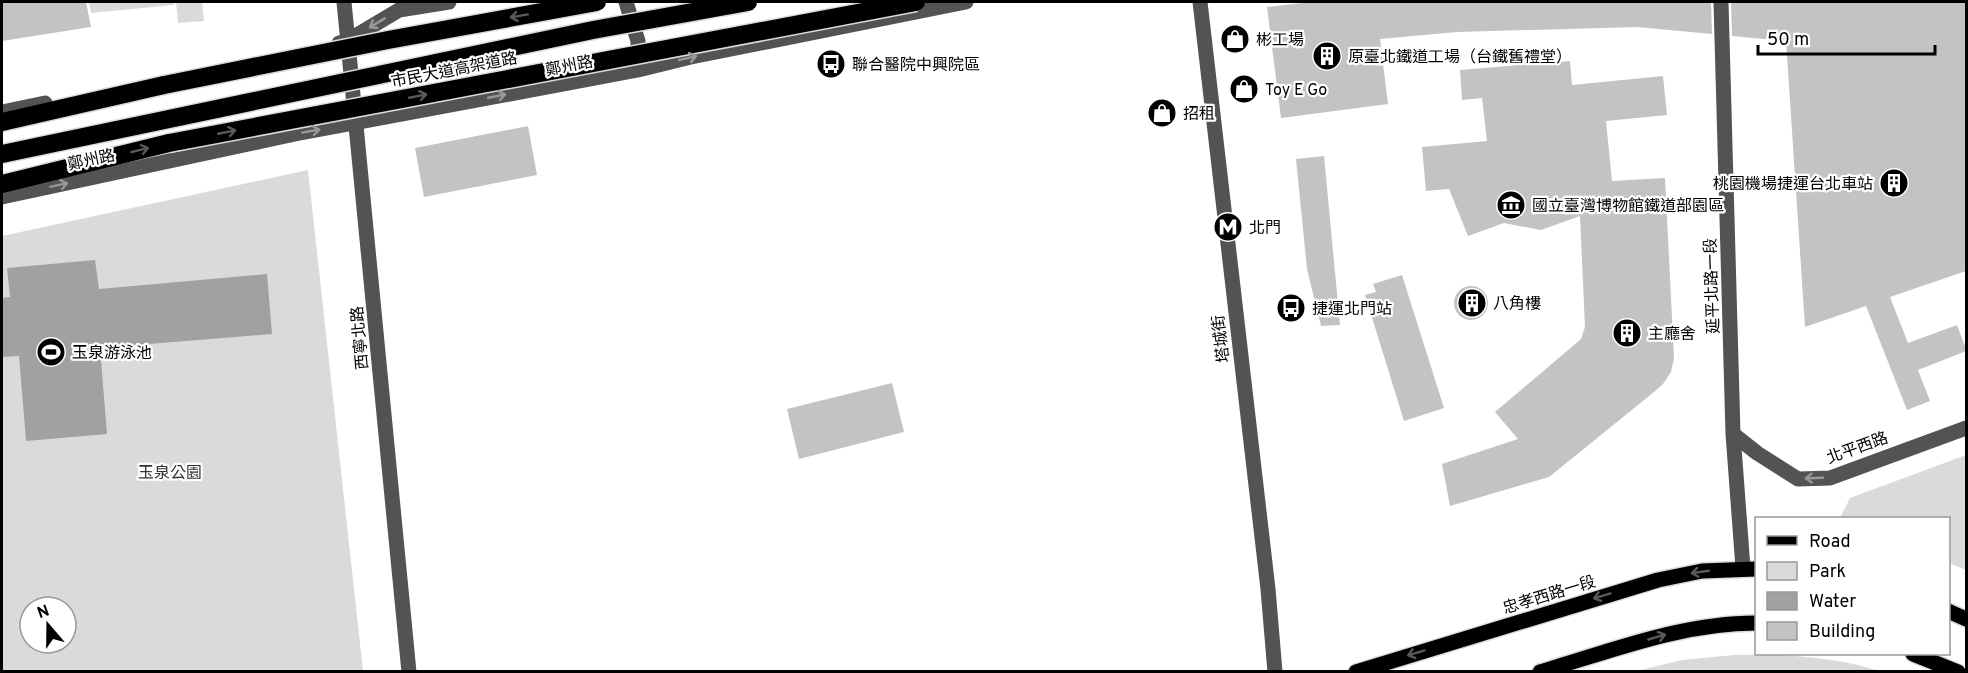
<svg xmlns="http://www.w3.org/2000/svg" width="1968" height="673" font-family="Overpass,'Noto Sans TC',sans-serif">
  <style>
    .green { fill: #dadada; fill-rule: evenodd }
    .water { fill: #a1a1a1 }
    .building { fill: #c3c3c3 }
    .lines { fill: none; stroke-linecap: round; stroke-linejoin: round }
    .major-casing { stroke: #dbdbdb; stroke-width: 18 }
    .highway-casing { stroke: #dbdbdb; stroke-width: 21 }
    .minor { stroke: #535353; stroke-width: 15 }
    .major { stroke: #000; stroke-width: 15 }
    .highway { stroke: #000; stroke-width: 18 }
    .highway-bridge-casing { stroke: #dbdbdb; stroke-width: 21; stroke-linecap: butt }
    .highway-bridge { stroke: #000; stroke-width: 18 }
    .oneway { stroke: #595959 }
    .oneway2 { stroke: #989898 }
    .labels { text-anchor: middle; stroke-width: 4.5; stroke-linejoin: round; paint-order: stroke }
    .poi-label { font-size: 16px; fill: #000; stroke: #fff; text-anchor: start }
    .street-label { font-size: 16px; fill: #000; stroke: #fff }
    .park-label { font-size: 16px; fill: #313131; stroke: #fff }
  </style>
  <rect width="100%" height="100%" fill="#fff"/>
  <!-- green -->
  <path class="green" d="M89 2H174V5L91 13Z
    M176 2H202L204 21 178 23Z
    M308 170 363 671 2 672V236ZM30 607H66V643H30Z
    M1966 455V570L1949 563 1948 518H1840L1850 498Z
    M1734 655C1783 654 1832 656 1880 671H1637L1682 660Z"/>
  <!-- water -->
  <path class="water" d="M95 260 99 289 267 274 272 334 100 348 107 434 26 441 19 356 2 357V298L10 297 7 268Z"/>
  <!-- building -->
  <path class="building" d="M2 2H86L91 27 2 41Z
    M1311 2H1711L1712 34 1637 27 1457 32 1380 39 1388 104 1281 118 1267 7Z
    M1731 2H1966V271L1890 297 1908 343 1957 325 1966 349V351L1918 370 1930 401 1907 410 1866 306 1805 327 1786 41 1732 36Z
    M1570 61 1572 85 1663 76 1667 115 1606 121 1612 181 1665 178 1674 358 1671 372 1663 384 1654 392 1549 477 1450 506 1442 464 1518 439 1495 412 1581 339 1585 327 1580 216 1541 230 1504 223 1468 236 1449 189 1426 191 1422 147 1487 141 1482 98 1462 100 1460 70Z
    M528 126 537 175 424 197 415 148Z
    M1324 156 1340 325 1321 326 1307 269 1296 159Z
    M1402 275 1444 408 1404 421 1365 295 1376 292 1373 284Z
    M1454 303a17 17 0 1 1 34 0a17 17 0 1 1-34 0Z
    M892 383 904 432 799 459 787 409Z"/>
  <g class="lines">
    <!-- major casing -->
    <g class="major-casing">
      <path id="major" d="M1948 611 1966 619
        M1913 654 1958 672
        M1356 672 1658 580 1702 571 1756 569
        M1540 672C1611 651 1682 623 1756 623"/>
    </g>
    <!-- highway casing -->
    <g class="highway-casing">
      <path id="highway" d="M2 122 164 85
        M2 184 169 143"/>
    </g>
    <!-- minor -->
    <path class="minor" d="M344 2 409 672
      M626 2 638 41V64
      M1200 2 1268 589 1275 672
      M1721 2 1733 434 1743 568
      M339 43 347 41 399 10 449 2
      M2 112 45 103
      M2 197 295 134 638 70 691 57 966 2
      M1733 434 1757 453 1798 479 1830 478 1966 428"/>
    <!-- major -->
    <use href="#major" class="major"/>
    <!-- highway -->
    <use href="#highway" class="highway"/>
    <!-- highway-bridge casing -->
    <g class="highway-bridge-casing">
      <path id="highway-bridge" d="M164 85 388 40 597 2
        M169 143 916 2
        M2 154 593 30 748 2"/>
    </g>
    <!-- highway-bridge -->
    <use href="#highway-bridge" class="highway-bridge"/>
  </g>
  <!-- one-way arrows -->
  <defs><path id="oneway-shaft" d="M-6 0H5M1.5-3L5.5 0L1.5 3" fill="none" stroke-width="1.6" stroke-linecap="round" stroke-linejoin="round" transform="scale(1.5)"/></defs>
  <g class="oneway">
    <use href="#oneway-shaft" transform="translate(519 16) rotate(170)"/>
    <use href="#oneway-shaft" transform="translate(418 96) rotate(-11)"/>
    <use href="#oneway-shaft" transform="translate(227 132) rotate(-11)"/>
    <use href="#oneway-shaft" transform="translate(140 150) rotate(-14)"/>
    <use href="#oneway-shaft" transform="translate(1700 572) rotate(172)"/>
    <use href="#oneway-shaft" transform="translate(1602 596) rotate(163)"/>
    <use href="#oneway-shaft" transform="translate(1657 637) rotate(-16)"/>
    <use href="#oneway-shaft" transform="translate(1416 653) rotate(163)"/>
  </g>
  <g class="oneway2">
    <use href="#oneway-shaft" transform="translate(377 23) rotate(149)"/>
    <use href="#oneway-shaft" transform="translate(688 58) rotate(-13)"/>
    <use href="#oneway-shaft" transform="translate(497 96) rotate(-11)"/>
    <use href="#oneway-shaft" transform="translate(311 131) rotate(-10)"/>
    <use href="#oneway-shaft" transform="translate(59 185) rotate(-12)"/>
    <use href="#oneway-shaft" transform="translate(1814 478) rotate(178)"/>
  </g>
  <!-- icons -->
  <defs>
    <g id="shop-disc" transform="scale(1.5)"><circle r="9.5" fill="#000" stroke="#fff"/><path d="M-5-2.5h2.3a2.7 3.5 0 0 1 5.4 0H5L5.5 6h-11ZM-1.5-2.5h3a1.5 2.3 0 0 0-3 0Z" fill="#fff"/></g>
    <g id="building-disc" transform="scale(1.5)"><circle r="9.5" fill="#000" stroke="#fff"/><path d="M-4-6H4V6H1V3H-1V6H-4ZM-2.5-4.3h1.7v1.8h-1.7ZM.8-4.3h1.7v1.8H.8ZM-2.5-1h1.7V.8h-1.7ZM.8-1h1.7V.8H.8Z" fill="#fff"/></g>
    <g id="bus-disc" transform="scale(1.5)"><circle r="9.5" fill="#000" stroke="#fff"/><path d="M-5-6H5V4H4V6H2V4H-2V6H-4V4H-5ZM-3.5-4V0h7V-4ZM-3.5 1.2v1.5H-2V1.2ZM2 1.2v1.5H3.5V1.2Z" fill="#fff"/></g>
    <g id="museum-disc" transform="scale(1.5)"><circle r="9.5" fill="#000" stroke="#fff"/><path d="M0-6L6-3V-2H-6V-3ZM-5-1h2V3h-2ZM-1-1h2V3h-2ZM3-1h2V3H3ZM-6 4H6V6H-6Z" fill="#fff"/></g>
    <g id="metro-disc" transform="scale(1.5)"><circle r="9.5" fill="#000" stroke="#fff"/><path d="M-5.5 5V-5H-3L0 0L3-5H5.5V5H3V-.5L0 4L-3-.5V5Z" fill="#fff"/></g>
    <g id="stadium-disc" transform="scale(1.5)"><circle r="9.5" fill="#000" stroke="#fff"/><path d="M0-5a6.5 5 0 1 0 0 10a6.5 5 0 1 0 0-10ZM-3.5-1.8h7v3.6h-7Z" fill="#fff"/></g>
  </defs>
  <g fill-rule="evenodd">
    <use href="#shop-disc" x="1235" y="39"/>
    <use href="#building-disc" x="1327" y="56"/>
    <use href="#bus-disc" x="831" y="64"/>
    <use href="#shop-disc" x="1244" y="89"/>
    <use href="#shop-disc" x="1162" y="113"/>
    <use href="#building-disc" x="1894" y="183"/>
    <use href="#museum-disc" x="1511" y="205"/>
    <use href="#metro-disc" x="1228" y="227"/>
    <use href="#building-disc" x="1472" y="303"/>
    <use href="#bus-disc" x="1291" y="308"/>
    <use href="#building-disc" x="1627" y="333"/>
    <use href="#stadium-disc" x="51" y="352"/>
  </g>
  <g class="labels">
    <!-- poi labels -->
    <g class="poi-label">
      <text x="1256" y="45">彬工場</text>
      <text x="1348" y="62">原臺北鐵道工場（台鐵舊禮堂）</text>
      <text x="852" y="70">聯合醫院中興院區</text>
      <text x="1265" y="95">Toy E Go</text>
      <text x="1183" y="119">招租</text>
      <text x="1873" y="189" text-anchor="end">桃園機場捷運台北車站</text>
      <text x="1532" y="211">國立臺灣博物館鐵道部園區</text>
      <text x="1249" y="233">北門</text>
      <text x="1493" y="309">八角樓</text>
      <text x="1312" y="314">捷運北門站</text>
      <text x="1648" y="339">主廳舍</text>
      <text x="72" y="358">玉泉游泳池</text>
    </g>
    <!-- street labels -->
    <g class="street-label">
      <text transform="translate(569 65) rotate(-11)" y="6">鄭州路</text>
      <text transform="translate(454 69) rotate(-11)" y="6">市民大道高架道路</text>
      <text transform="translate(91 159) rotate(-12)" y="6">鄭州路</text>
      <text transform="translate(1711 286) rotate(-92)" y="6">延平北路一段</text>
      <text transform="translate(359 338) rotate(-95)" y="6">西寧北路</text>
      <text transform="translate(1220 339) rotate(-97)" y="6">塔城街</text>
      <text transform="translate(1857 447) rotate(-20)" y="6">北平西路</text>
      <text transform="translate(1549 594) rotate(-17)" y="6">忠孝西路一段</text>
    </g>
    <!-- park labels -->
    <g class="park-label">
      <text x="170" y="478">玉泉公園</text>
    </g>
  </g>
  <!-- border -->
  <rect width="1968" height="673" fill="none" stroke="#000000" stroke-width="6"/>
  <!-- legend -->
  <rect x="1755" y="517" width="195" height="138" fill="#ffffff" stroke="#999999" stroke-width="1.5"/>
  <rect x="1767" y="536" width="30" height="9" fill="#000000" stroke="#999999" stroke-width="1.5"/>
  <text x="1809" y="547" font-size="18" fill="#000000">Road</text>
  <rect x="1767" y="562" width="30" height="18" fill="#dadada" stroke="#999999" stroke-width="1.5"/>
  <text x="1809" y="577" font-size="18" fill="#000000">Park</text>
  <rect x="1767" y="592" width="30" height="18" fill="#a1a1a1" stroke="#999999" stroke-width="1.5"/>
  <text x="1809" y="607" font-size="18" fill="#000000">Water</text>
  <rect x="1767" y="622" width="30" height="18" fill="#c3c3c3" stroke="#999999" stroke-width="1.5"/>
  <text x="1809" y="637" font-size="18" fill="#000000">Building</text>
  <!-- north arrow -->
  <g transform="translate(48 625) rotate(340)"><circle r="28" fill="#ffffff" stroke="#999999" stroke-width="1.5"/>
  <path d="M0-4.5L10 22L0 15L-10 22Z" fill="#000000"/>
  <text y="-9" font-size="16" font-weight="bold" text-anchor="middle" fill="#000000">N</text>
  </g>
  <!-- scale -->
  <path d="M1758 45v9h177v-9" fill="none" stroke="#000000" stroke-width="3"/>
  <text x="1767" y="45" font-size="18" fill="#000000" stroke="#ffffff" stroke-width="4.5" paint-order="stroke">50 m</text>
</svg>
